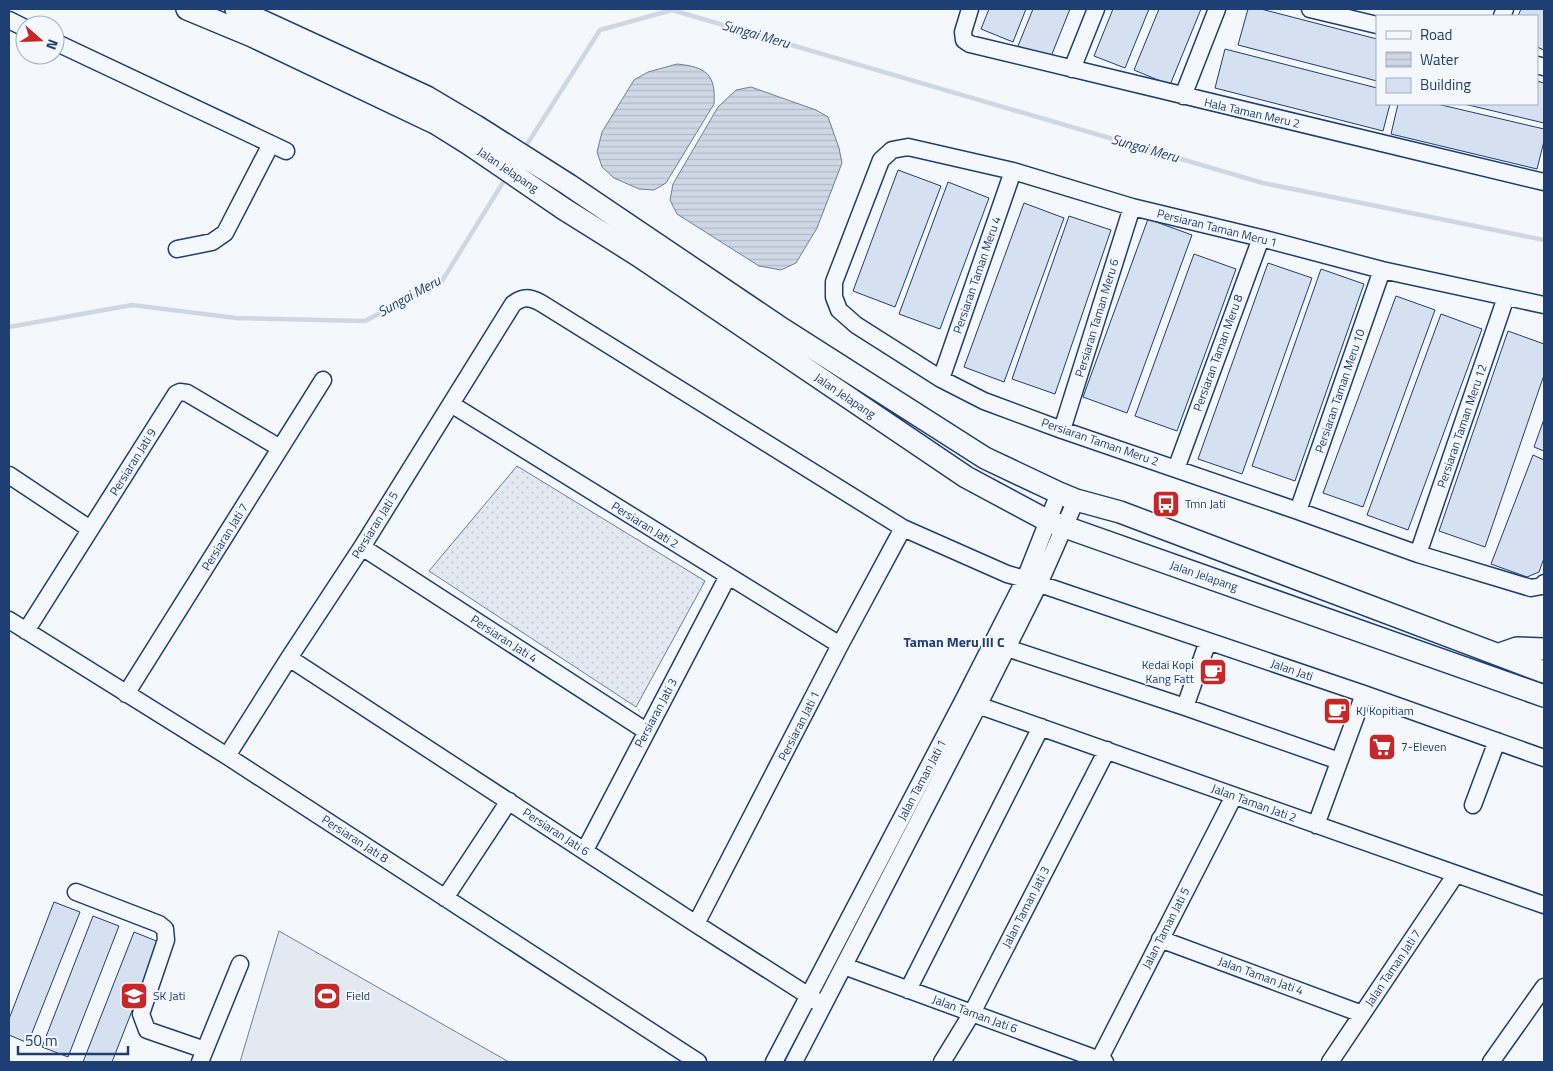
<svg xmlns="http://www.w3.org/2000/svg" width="1553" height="1071" font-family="'Titillium Web',sans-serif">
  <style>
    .grass { fill: url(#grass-dots); stroke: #687fa3 }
    .pitch { fill: #e3e9f0; stroke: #687fa3 }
    .water { fill: url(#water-rules); stroke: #687fa3 }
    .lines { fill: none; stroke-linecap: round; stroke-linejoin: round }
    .stream { stroke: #cfd7e4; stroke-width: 4.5 }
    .building { fill: #d5e0f0; stroke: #1d3f73 }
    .minor-casing { stroke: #1d3f73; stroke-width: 19 }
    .major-casing { stroke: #1d3f73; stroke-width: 24 }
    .minor { stroke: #f4f7fb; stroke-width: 16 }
    .major { stroke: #f4f7fb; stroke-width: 21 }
    .labels { text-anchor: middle; stroke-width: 4; stroke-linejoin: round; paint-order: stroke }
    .street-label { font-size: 12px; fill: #1d3f73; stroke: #f4f7fb }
    .poi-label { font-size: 12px; fill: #1d3f73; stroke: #f4f7fb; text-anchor: start }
    .water-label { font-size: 14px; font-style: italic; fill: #1d3f73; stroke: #f4f7fb }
    .neighbourhood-label { font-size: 14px; font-weight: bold; fill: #1d3f73; stroke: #f4f7fb }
  </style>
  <defs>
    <pattern id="grass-dots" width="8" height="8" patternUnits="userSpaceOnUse" patternTransform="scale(1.25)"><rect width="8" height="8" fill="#e3e9f0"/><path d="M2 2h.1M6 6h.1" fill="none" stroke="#c2c9d1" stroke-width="1.8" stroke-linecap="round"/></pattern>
    <pattern id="water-rules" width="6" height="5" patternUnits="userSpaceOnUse" patternTransform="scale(1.25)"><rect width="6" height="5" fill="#cfd7e4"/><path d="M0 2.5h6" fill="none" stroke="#b1bac7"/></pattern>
  </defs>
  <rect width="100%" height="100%" fill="#f4f7fb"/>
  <!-- grass -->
  <path class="grass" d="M517 466 705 581 636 707 429 571Z"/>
  <!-- pitch -->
  <path class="pitch" d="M279 931 509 1062H240Z"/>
  <!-- water -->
  <path class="water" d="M677 64C706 67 716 74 714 104L666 183 654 190 639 189 614 178 602 167 597 152 602 132 634 80 648 72Z
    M751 87 816 110 828 117 839 148 842 163 817 228 796 263 781 270 759 266 677 214 670 200 673 184 718 107 736 90Z"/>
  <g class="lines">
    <!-- stream -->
    <path class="stream" d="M524 149 600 30 672 10 1263 183 1544 240
      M9 327 132 305 236 318 365 321 442 281 507 176"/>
  </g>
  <!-- building -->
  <path class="building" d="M989 9H1026L1013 42 981 29Z
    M1033 9H1070L1050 59 1018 46Z
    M1113 9H1149L1125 68 1094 56Z
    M1159 9H1201L1170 85 1134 70Z
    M1248 9H1261L1377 39V81L1238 45Z
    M1521 9H1544V50L1537 47V16H1518Z
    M1225 49 1377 88V104H1390L1383 131 1215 88Z
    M1537 81 1544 83V123L1464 104H1537Z
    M1398 104H1437L1544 129V141L1537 169 1391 134Z
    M898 170 941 186 895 307 853 291Z
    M948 182 989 198 940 329 899 314Z
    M1024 203 1064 218 1004 382 964 367Z
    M1069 216 1111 230 1055 394 1012 379Z
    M1148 219 1192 235 1127 413 1083 397Z
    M1194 254 1236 269 1177 431 1135 416Z
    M1268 263 1312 278 1242 474 1198 459Z
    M1321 269 1364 284 1295 481 1252 466Z
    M1396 296 1435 310 1363 507 1323 493Z
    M1441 314 1482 329 1408 530 1367 515Z
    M1508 331 1544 344V375L1485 547 1439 531Z
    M1544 419V451L1534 447Z
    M1533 455 1544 460V558L1539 572 1527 577 1491 564Z
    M54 902 80 912 28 1043 9 1035V1019Z
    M93 916 119 926 68 1057 42 1047Z
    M134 932 159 942 112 1062H83Z"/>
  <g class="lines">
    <!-- minor casing -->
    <g class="minor-casing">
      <path id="minor" d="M970 9 963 32 964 40 970 44 1544 182
        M1310 9 1377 25
        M1502 16 1505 9
        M9 20 25 28
        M55 42 286 151
        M1537 65 1544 67
        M1072 69 1096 9
        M1183 96 1217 9
        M177 249 212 242 225 233 271 144
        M1544 305 1382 270 1261 238 1132 207 1013 171 908 147 892 150 881 160 834 282V297L839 310 856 325 941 379 984 401 1062 430 1298 511 1418 554 1531 588 1542 586 1544 583
        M941 379 1013 171
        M451 404 840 645
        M1062 430 1132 207
        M1176 469 1261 238
        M9 475 90 529
        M1298 511 1382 270
        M362 547 646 731
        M1418 554 1506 297
        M9 620 227 756 698 1062
        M26 631 176 394 180 392 187 393 280 448
        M1007 648 1185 707 1339 761
        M289 658 696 924 823 1005
        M126 694 323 380
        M969 702 1544 905
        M1185 707 1208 641
        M227 756 289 658 362 547 513 304C523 296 530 297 541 303L903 528 1007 574 1025 579 1364 694 1544 758
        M1473 805 1497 741
        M1316 825 1364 694
        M585 850 728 576
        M76 892 159 924 165 929 166 940 141 1014 147 1030 205 1050
        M445 898 509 801
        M696 924 840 645 903 528
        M1160 939 1362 1014
        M844 966 1105 1062
        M908 990 1041 727
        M1099 1060 1234 796
        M200 1062 240 964
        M774 1062 964 699 1025 579 1059 493
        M794 1062 978 706 1039 584 1076 500
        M942 1062 972 1013 1107 750
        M1330 1062 1456 874
        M1491 1062 1544 987"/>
    </g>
    <!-- major casing -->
    <g class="major-casing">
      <path id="major" d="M187 9 252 36 437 124 469 144 564 209 639 256 966 477 1048 521 1544 696
        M236 9 427 97 476 126 569 185 778 326 985 458 1059 493 1076 500 1120 512 1544 672
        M1500 654 1517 648 1544 649"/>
    </g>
    <!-- minor -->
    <use href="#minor" class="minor"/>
    <!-- major -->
    <use href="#major" class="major"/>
  </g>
  <!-- icons -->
  <defs>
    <g id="bus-square" transform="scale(1.4375)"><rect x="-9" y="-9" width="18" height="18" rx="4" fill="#c62828" stroke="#f4f7fb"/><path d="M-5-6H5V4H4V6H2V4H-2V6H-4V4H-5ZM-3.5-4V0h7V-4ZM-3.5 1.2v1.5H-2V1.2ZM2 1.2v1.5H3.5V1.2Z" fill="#fff"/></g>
    <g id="cafe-square" transform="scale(1.4375)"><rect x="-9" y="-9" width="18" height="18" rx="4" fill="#c62828" stroke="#f4f7fb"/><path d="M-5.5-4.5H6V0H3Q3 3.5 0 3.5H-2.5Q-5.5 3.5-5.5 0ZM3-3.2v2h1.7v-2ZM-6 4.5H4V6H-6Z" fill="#fff"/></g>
    <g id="supermarket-square" transform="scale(1.4375)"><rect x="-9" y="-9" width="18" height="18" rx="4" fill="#c62828" stroke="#f4f7fb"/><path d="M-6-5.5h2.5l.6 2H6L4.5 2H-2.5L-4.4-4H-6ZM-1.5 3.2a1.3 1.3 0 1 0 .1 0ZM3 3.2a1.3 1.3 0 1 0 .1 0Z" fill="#fff"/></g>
    <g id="school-square" transform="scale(1.4375)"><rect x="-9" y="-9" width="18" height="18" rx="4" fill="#c62828" stroke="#f4f7fb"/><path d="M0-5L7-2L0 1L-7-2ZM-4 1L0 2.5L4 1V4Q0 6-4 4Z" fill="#fff"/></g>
    <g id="stadium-square" transform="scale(1.4375)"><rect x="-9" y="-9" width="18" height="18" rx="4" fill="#c62828" stroke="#f4f7fb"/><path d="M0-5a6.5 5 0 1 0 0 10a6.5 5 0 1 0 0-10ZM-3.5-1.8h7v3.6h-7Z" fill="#fff"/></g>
  </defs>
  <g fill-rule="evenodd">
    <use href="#bus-square" x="1166" y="504"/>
    <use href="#cafe-square" x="1213" y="672"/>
    <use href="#cafe-square" x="1337" y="711"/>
    <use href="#supermarket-square" x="1382" y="747"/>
    <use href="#school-square" x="134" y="996"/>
    <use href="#stadium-square" x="327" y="996"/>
  </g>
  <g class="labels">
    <!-- street labels -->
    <g class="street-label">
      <text transform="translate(1252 113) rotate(13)" y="4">Hala Taman Meru 2</text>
      <text transform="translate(508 170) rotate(34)" y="4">Jalan Jelapang</text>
      <text transform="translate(1217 228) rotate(14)" y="4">Persiaran Taman Meru 1</text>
      <text transform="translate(977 275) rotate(-71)" y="4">Persiaran Taman Meru 4</text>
      <text transform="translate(1097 318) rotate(-73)" y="4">Persiaran Taman Meru 6</text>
      <text transform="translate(1218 353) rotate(-70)" y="4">Persiaran Taman Meru 8</text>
      <text transform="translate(1340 391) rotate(-71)" y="4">Persiaran Taman Meru 10</text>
      <text transform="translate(845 396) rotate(34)" y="4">Jalan Jelapang</text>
      <text transform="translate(1462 426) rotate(-71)" y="4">Persiaran Taman Meru 12</text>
      <text transform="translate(1100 442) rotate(19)" y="4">Persiaran Taman Meru 2</text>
      <text transform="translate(133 462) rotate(-58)" y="4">Persiaran Jati 9</text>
      <text transform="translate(375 525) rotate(-58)" y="4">Persiaran Jati 5</text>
      <text transform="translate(645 525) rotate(32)" y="4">Persiaran Jati 2</text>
      <text transform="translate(225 537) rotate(-58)" y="4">Persiaran Jati 7</text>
      <text transform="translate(1204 576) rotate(19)" y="4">Jalan Jelapang</text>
      <text transform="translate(504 639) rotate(33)" y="4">Persiaran Jati 4</text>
      <text transform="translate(1292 670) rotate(19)" y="4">Jalan Jati</text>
      <text transform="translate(656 713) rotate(-62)" y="4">Persiaran Jati 3</text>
      <text transform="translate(799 726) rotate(-63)" y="4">Persiaran Jati 1</text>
      <text transform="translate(922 780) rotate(-62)" y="4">Jalan Taman Jati 1</text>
      <text transform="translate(1254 803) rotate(20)" y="4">Jalan Taman Jati 2</text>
      <text transform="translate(556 832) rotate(33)" y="4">Persiaran Jati 6</text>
      <text transform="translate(355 839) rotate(33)" y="4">Persiaran Jati 8</text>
      <text transform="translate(1026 907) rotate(-63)" y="4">Jalan Taman Jati 3</text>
      <text transform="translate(1166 928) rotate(-63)" y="4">Jalan Taman Jati 5</text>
      <text transform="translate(1393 968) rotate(-56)" y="4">Jalan Taman Jati 7</text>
      <text transform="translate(1261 976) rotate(20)" y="4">Jalan Taman Jati 4</text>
      <text transform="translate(975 1014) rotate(20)" y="4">Jalan Taman Jati 6</text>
    </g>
    <!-- poi labels -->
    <g class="poi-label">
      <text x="1185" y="508">Tmn Jati</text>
      <text x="1194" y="669" text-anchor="end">Kedai Kopi<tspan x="1194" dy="14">Kang Fatt</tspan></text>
      <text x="1356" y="715">KJ Kopitiam</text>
      <text x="1401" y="751">7-Eleven</text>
      <text x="153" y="1000">SK Jati</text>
      <text x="346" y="1000">Field</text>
    </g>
    <!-- water labels -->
    <g class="water-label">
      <text transform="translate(756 34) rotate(16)" y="5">Sungai Meru</text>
      <text transform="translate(1145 148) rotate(16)" y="5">Sungai Meru</text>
      <text transform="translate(409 296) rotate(-29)" y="5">Sungai Meru</text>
    </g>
    <!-- neighbourhood labels -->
    <g class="neighbourhood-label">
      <text x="954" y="647">Taman Meru III C</text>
    </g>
  </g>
  <!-- border -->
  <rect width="1553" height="1071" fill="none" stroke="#1d3f73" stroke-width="20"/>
  <!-- legend -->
  <rect x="1376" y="15" width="162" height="90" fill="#f4f7fb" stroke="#9eadc5"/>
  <rect x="1386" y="31" width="25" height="8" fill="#f4f7fb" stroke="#9eadc5"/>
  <text x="1420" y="40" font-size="15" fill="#1d3f73">Road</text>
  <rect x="1386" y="52" width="25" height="15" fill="url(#water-rules)" stroke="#9eadc5"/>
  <text x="1420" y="65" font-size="15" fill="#1d3f73">Water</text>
  <rect x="1386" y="78" width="25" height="15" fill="#d5e0f0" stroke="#9eadc5"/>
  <text x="1420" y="90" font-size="15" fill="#1d3f73">Building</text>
  <!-- north arrow -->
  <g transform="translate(40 40) rotate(110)"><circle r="24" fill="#f4f7fb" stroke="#9eadc5"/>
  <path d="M0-4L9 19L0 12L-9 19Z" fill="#c62828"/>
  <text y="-8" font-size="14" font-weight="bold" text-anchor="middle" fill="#1d3f73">N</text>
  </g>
  <!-- scale -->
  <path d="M18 1046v8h110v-8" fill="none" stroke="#1d3f73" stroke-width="2.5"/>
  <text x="25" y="1046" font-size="15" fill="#1d3f73" stroke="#f4f7fb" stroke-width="4" paint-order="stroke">50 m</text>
</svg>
